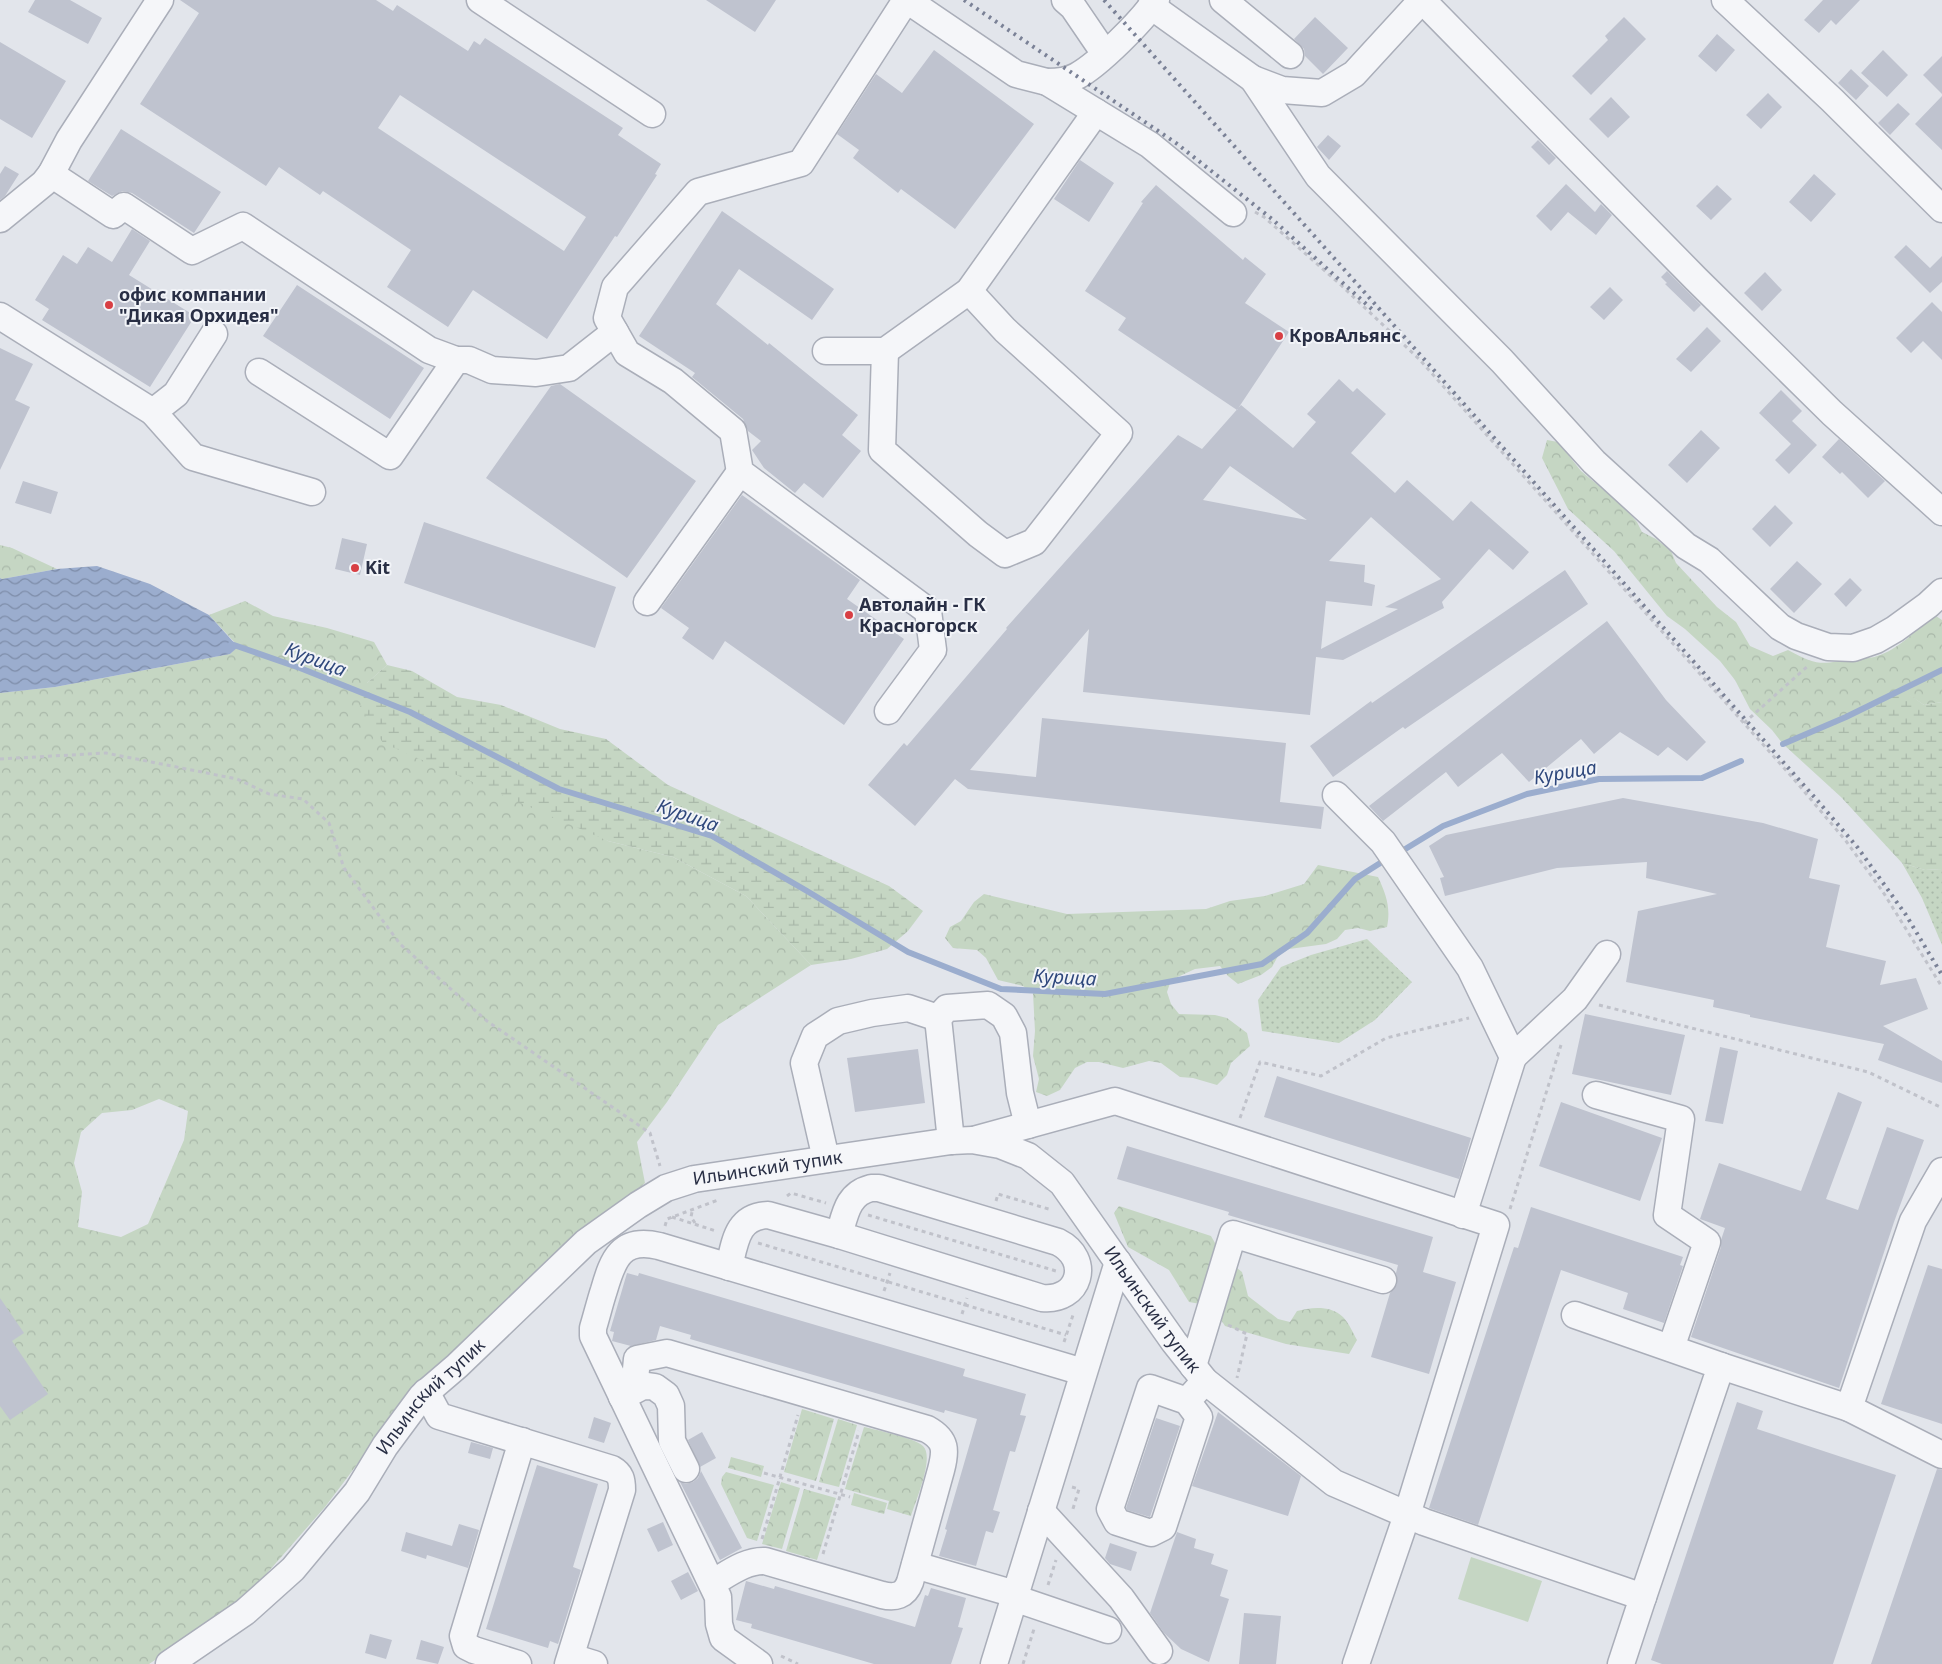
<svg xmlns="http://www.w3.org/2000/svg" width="1942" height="1664" font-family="'Noto Sans',sans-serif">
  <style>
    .grass { fill: url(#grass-dots) }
    .forest { fill: url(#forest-crowns); fill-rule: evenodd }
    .wetland { fill: url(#wetland-marsh) }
    .pitch { fill: #c5d6c3 }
    .water { fill: url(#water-waves) }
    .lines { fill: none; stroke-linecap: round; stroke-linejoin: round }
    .stream { stroke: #9badce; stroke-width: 6 }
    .building { fill: #bfc3cf; fill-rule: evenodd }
    .minor-casing { stroke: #aaaeb9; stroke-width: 29 }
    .path { stroke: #c0c2ca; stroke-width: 3; stroke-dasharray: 4 4; stroke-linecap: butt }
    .minor { stroke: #f5f6f9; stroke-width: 26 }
    .rail { stroke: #7a8196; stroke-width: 4; stroke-dasharray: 2.5 5; stroke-linecap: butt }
    .poi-dot { fill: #d83f44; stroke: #f2f4f8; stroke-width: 2 }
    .labels { text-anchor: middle; stroke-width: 4; stroke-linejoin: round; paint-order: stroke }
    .poi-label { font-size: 18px; font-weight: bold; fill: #292f45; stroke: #f2f4f8; text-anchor: start }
    .street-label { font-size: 18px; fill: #292f45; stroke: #f2f4f8 }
    .water-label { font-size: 19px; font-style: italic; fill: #2f487c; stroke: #f2f4f8 }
  </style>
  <defs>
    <pattern id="grass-dots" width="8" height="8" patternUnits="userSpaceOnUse" patternTransform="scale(1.25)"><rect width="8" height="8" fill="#c5d6c3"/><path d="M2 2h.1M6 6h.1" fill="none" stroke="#a9b8a9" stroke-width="1.8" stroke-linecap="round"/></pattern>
    <pattern id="forest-crowns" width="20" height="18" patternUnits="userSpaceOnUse" patternTransform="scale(1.25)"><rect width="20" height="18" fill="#c5d6c3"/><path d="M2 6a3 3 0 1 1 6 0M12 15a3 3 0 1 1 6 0" fill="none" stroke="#a9b8a9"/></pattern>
    <pattern id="wetland-marsh" width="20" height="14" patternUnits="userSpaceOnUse" patternTransform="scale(1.25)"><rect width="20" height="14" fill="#c5d6c3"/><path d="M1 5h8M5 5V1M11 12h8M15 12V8" fill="none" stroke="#a9b8a9"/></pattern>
    <pattern id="water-waves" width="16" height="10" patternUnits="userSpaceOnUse" patternTransform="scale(1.25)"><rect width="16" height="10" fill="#9badce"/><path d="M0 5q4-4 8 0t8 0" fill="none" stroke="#7e8da9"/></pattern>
  </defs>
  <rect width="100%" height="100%" fill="#e2e5eb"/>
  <!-- grass -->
  <path class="grass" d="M1902 863 1925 870 1942 869V945L1922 898Z
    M1367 939 1412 982 1375 1020 1339 1043 1262 1031 1258 1000 1281 967 1311 955Z"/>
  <!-- forest -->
  <path class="forest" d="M1547 440 1558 442 1581 471 1624 507 1637 522 1642 532 1656 539 1671 551 1676 563 1717 607 1736 622 1750 646 1773 656 1788 650C1818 666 1821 665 1854 658 1861 657 1870 659 1877 656 1898 650 1918 629 1933 614L1942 620V702L1924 705 1902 690 1846 717 1783 744 1772 730 1750 709 1735 680 1720 661 1685 629 1667 616 1614 551 1568 509 1542 458Z
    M0 545 12 548 57 569 2 579 0 578Z
    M245 601 273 616 327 628 374 642 387 665 367 683 608 841 673 857 746 896 811 965 718 1025 667 1102 637 1142 645 1183 554 1257 411 1393 325 1507 239 1605 149 1664H0V693L55 687 230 654 238 646 209 615ZM159 1099 188 1111 184 1140 148 1224 121 1237 78 1227 82 1192 74 1163 81 1132 102 1113 132 1110Z
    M1318 865 1378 877C1386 894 1391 908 1387 927L1370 931 1358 928 1345 930 1337 939 1326 944 1289 949 1278 956 1272 967 1261 975 1238 984 1228 976 1220 966 1195 969 1171 980 1167 992 1171 1004 1179 1014 1215 1015 1227 1018 1247 1033 1250 1046 1231 1063 1227 1075 1217 1085 1193 1078 1180 1077 1161 1063 1149 1061 1123 1068 1099 1062H1087L1075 1068 1060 1090 1047 1096 1036 1092 1039 1079 1033 1056 1035 1031 1033 993 1023 986 998 980 986 958 977 950 953 948 945 938 950 927 961 921 974 902 984 894 1067 914 1206 909 1230 901 1265 896 1304 884Z
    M1119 1206 1211 1236 1223 1257 1242 1272 1248 1296 1278 1319 1290 1322 1297 1311C1311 1307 1331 1305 1343 1317 1349 1323 1353 1333 1357 1340L1349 1354 1286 1344 1225 1326 1212 1306 1189 1302 1169 1270 1128 1247 1114 1213Z
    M802 1409 834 1419 816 1481 784 1472Z
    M838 1419 857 1425 839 1487 819 1482Z
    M864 1427C876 1430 915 1438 923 1446 935 1457 915 1502 911 1516L887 1509 889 1501 845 1489Z
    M731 1457 764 1466 761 1477 728 1468Z
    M726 1472 774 1485 757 1541 747 1538 721 1484 722 1477Z
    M781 1482 800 1488 782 1549 762 1544Z
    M804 1489 836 1498 817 1560 786 1551Z
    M854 1493 887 1503 884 1514 851 1505Z"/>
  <!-- wetland -->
  <path class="wetland" d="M387 665 412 671 457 697 501 705 560 729 606 739 668 785 889 886 923 911 908 931 887 949 851 959 811 965 746 896 673 857 608 841 383 743 360 707 367 683Z
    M1902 689 1924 705 1942 702V869L1925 870 1902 863 1841 797 1783 744 1846 717Z"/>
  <!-- pitch -->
  <path class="pitch" d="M1471 1557 1542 1581 1528 1622 1458 1599Z"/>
  <!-- water -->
  <path class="water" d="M97 566 150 584 209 615 238 647 230 654 55 687 0 693V578L2 579 57 569Z"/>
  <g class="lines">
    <!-- stream -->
    <path class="stream" d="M231 644 300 668 410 712 559 789 712 836 807 891 908 952 1001 989 1105 994 1262 964 1307 933 1355 879 1385 860
      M1783 744 1846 717 1942 670
      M1402 851 1443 826 1527 794 1599 779 1702 778 1741 761"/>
  </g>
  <!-- building -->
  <path class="building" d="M35 0H70L102 18 88 44 28 12Z
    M180 0H376L393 11 397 5 468 51 474 41 480 45 485 38 623 128 618 135 661 164 655 174 657 175 617 237 615 236 547 339 473 290 448 327 387 287 411 250 323 191 320 195 279 167 266 186 140 104 199 13ZM400 95 586 217 564 251 378 128Z
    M706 0H776L755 32Z
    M1823 0H1860L1836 25 1831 20 1819 33 1804 20Z
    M1315 17 1348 48 1323 74 1305 56 1304 49 1294 39Z
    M1624 17 1646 39 1591 95 1572 76 1608 40 1605 36Z
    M1717 34 1735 50 1716 72 1698 56Z
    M0 42 66 81 32 138 0 119Z
    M934 50 1034 124 955 229 901 189 898 193 853 158 859 150 837 134 876 74 902 93Z
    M1883 50 1908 75 1887 97 1861 73Z
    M1942 56V94L1923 75Z
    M1851 69 1869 86 1856 100 1838 83Z
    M1768 93 1782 107 1761 129 1746 115Z
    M1942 96V150L1915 124Z
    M1611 97 1630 117 1608 138 1589 119Z
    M1898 103 1910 114 1890 135 1878 123Z
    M121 129 221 192 194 233 132 193 123 191 112 196 88 181Z
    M1328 135 1341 146 1329 160 1317 147Z
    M1538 140 1556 158 1549 165 1531 147Z
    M1080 160 1114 183 1089 222 1054 199Z
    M5 166 19 174 5 196 0 200V174Z
    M1814 174 1836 194 1811 222 1789 202Z
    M1566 184 1595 212 1601 204 1612 215 1596 235 1568 212 1551 231 1536 216Z
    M1156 185 1243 260 1245 257 1266 274 1245 303 1289 332 1237 410 1118 330 1126 318 1085 291 1143 203 1141 202Z
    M1717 185 1732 199 1711 220 1696 206Z
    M722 211 834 289 812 320 739 269 716 304 768 345 769 343 858 415 842 435 861 451 823 498 804 483 795 493 764 468 752 450 761 441 748 431 743 419 692 377 695 373 639 336Z
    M132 229 150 241 129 275 195 316 150 387 42 320 49 309 35 300 63 255 77 264 88 247 112 262Z
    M1906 245 1930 268 1942 256V282L1930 293 1894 257Z
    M1667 271 1701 305 1694 312 1665 284 1667 283 1661 277Z
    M1765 272 1782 290 1762 311 1744 293Z
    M297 285 424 368 390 419 263 336Z
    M1610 287 1623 300 1604 320 1590 307Z
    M1932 302 1942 312V360L1923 341 1911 353 1896 338Z
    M1707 327 1721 341 1691 372 1676 359Z
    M0 348 33 364 15 400 30 407 0 470Z
    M1339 379 1353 392 1357 388 1386 414 1351 453 1395 493 1407 480 1453 521 1471 501 1529 552 1513 570 1489 549 1442 602 1444 608 1343 660 1316 657 1310 715 1083 692 1089 629 970 770 1036 777 1042 718 1286 743 1280 802 1324 807 1321 829 968 789 955 779 915 826 868 785 904 743 907 746 1007 629 1006 628 1178 435 1202 449 1241 405 1293 448 1316 422 1307 414ZM1230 466 1307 520 1203 500ZM1371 517 1441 579 1385 607 1398 609 1321 649 1326 601 1372 606 1375 585 1364 582 1365 565 1329 561Z
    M560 384 696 481 627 578 486 478 551 386Z
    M1781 390 1802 411 1792 421 1817 445 1789 474 1775 460 1791 444 1759 413Z
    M1701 430 1720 448 1687 483 1668 465Z
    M1839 439 1885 481 1868 498 1842 472 1840 474 1822 457Z
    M23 481 58 492 51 514 15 503Z
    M742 495 860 580 847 599 904 639 844 725 725 641 713 660 682 638 689 628 661 608Z
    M1775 505 1793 523 1770 547 1752 529Z
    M424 522 616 587 595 648 404 583Z
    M342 538 367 544 360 575 335 569Z
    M1797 561 1822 584 1794 613 1770 589Z
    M1565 570 1588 604 1405 729 1403 727 1333 777 1310 746 1371 701 1372 703Z
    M1850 578 1862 590 1846 607 1834 594Z
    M1607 621 1666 700 1706 742 1687 761 1668 747 1658 756 1620 732 1594 754 1581 739 1529 782 1502 753 1458 787 1446 772 1383 821 1369 806Z
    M1623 798 1763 823 1818 839 1809 878 1840 885 1826 947 1886 961 1880 985 1916 978 1928 1009 1883 1026 1942 1061V1083L1878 1060 1884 1044 1750 1017V1015L1713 1007 1714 1000 1626 982 1638 911 1717 894 1646 878 1647 862 1557 868 1445 896 1440 878 1444 877 1429 846 1446 835Z
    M1585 1014 1685 1035 1671 1095 1572 1074Z
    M1720 1047 1738 1051 1723 1124 1705 1121Z
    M918 1049 925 1103 855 1112 847 1058Z
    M1277 1076 1471 1138 1459 1179 1264 1117Z
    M1838 1092 1862 1102 1826 1199 1858 1210 1887 1127 1924 1140 1894 1222 1839 1388 1691 1337 1721 1247V1240L1725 1228 1700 1219 1719 1163 1801 1191Z
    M1561 1102 1662 1138 1640 1201 1539 1166Z
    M1127 1146 1433 1237 1423 1272 1456 1282 1429 1374 1371 1357 1390 1293 1397 1284 1396 1273 1398 1265 1228 1215 1229 1212 1117 1179Z
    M1531 1207 1683 1257 1680 1265 1683 1266 1664 1323 1623 1309 1628 1293 1561 1270 1478 1525 1429 1508 1514 1247 1518 1248Z
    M1928 1265 1942 1269V1424L1881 1404Z
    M627 1273 638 1276 639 1273 965 1369 963 1376 1026 1394 1020 1415 1026 1416 1015 1452 1010 1451 993 1510 1000 1512 993 1533 986 1531 976 1566 939 1556 947 1530 945 1529 977 1419 945 1410 944 1413 690 1339 691 1335 660 1326 656 1340 631 1346 612 1341 614 1332 610 1331Z
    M0 1298 24 1333 12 1341 48 1394 10 1420 0 1406Z
    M1737 1402 1763 1411 1757 1429 1896 1475 1833 1664H1662L1651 1660Z
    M1218 1412 1301 1476 1288 1516 1192 1486Z
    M594 1417 611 1423 604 1443 588 1438Z
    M1156 1418 1180 1426 1150 1517 1127 1510 1126 1508Z
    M702 1432 716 1458 700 1467 688 1440Z
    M471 1442 493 1448 490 1459 468 1453Z
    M537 1465 598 1484 573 1567 581 1570 558 1644 550 1641 548 1648 486 1629Z
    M1937 1469 1942 1470V1664H1871Z
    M701 1471 742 1548 720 1560 680 1482 686 1484 693 1482 698 1478Z
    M663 1522 673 1545 658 1552 647 1529Z
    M459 1524 479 1530 468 1568 427 1555 426 1559 401 1551 406 1532 452 1546Z
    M1177 1532 1196 1539 1194 1548 1214 1554 1211 1564 1228 1570 1220 1596 1229 1599 1209 1662 1181 1649 1164 1633 1150 1613Z
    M1110 1543 1137 1552 1131 1571 1110 1564 1105 1558Z
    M688 1572 698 1591 681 1600 671 1581Z
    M746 1581 774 1589 775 1586 915 1627 925 1595 928 1596 931 1588 966 1598 958 1627 963 1628 951 1664H874L751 1628 752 1624 736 1620Z
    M1244 1613 1281 1616 1276 1664H1239Z
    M370 1634 392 1640 386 1659 365 1653Z
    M421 1640 444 1647 438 1664 416 1659Z"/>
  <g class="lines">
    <!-- minor casing -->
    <g class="minor-casing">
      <g id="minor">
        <path d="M480 0 652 114"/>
        <path d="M907 0 1016 74 1047 82 1150 145 1233 213"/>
        <path d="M1065 0 1073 7 1105 54"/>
        <path d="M1223 0 1290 55"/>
        <path d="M1422 0 1696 279 1832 413 1942 512"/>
        <path d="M1725 0 1832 100 1942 209"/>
        <path d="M1151 6 1253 79 1282 90 1322 93 1354 74 1422 0"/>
        <path d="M1253 79 1318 176 1502 361 1594 462 1686 546 1709 560 1780 627 1796 636 1828 647 1853 648 1876 640 1895 629 1928 605 1942 592"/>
        <path d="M1047 82C1057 82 1068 81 1077 76 1099 64 1142 21 1156 0"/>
        <path d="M51 174 113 215 124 206 192 251 243 226 429 350 456 360"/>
        <path d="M0 219 44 183 51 174 69 140 160 0"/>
        <path d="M0 316 153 412 193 457 312 492"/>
        <path d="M826 351H885L969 291 1096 112"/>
        <path d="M885 351 882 450 978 534 1005 554 1034 542 1119 433 1005 330 969 291"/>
        <path d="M259 372 390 456 456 360H469L492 370 536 373 569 368 615 332"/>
        <path d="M153 412 176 394 214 334"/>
        <path d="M647 602 740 472"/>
        <path d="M888 711 933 650 928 611 740 472 733 431 673 381 627 353 607 318 615 287 698 192 801 163 906 0"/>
        <path d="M1336 795 1383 842 1470 968 1513 1057 1463 1215"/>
        <path d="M1513 1057 1575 999 1607 954"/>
        <path d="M1596 1095 1681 1119 1667 1215 1707 1242 1671 1348"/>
        <path d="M977 1139 1115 1101 1496 1225 1407 1515 1356 1664"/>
        <path d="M951 1141 938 1018 947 1008 988 1005 1004 1016 1013 1033 1020 1093 1028 1125"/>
        <path d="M826 1159 804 1063 815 1036 838 1021 872 1013 908 1008 938 1018"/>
        <path d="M871 1188H879L1058 1242C1092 1259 1080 1302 1042 1298L839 1235C845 1215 847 1194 871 1188Z"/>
        <path d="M729 1267C735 1242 737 1216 768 1215L839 1235"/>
        <path d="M1575 1315 1721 1366 1643 1597"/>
        <path d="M1193 1366 1233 1234 1383 1280"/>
        <path d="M1721 1366 1849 1408 1913 1221 1942 1171"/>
        <path d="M634 1390 637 1359 667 1353 927 1429C947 1440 946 1451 941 1470L910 1582C905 1596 895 1598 882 1595L765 1561C746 1560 728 1574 712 1583"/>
        <path d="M426 1392 439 1416 612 1469C621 1474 622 1480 622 1490L568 1664"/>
        <path d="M622 1397 641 1387 648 1386 655 1387 666 1395 671 1406 672 1441 686 1469"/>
        <path d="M1187 1401 1199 1417 1163 1527 1151 1533 1117 1522 1110 1509 1150 1388 1187 1401 1205 1381"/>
        <path d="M1849 1408 1942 1455"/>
        <path d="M1041 1511 1121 1598 1159 1651"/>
        <path d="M915 1565 1015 1594"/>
        <path d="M1014 1598 1108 1630"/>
        <path d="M571 1657 594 1664"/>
        <path id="s1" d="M169 1664 245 1612 293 1569 357 1492 385 1446 422 1396 457 1366 586 1242 638 1205 666 1188 694 1179 951 1141 972 1140 1000 1145 1028 1156 1062 1183 1174 1342 1205 1381 1334 1483 1424 1522 1643 1597 1621 1664"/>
        <path d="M518 1664 474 1650 466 1646 463 1636 522 1441"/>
        <path d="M759 1664 723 1638 719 1624 718 1597 593 1336V1328C597 1315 600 1302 604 1290 613 1259 621 1237 659 1246L1083 1372"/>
        <path d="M994 1664 1118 1262"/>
      </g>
    </g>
    <!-- path -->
    <path class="path" d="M1255 212 1264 217 1342 286 1419 359 1792 777 1846 841 1883 892 1942 987
      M1744 723 1809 665
      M0 759 106 753 237 779 269 794 303 799 329 823 344 868 400 944 487 1021 650 1133 660 1166
      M1599 1005 1868 1072 1942 1108
      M1240 1118 1260 1062 1321 1076 1386 1038 1469 1018
      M787 1196 791 1193 826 1203
      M996 1201 998 1194 1052 1210
      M1510 1209 1561 1045
      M868 1215 1056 1271
      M672 1217 716 1231
      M695 1223 691 1217 692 1212 695 1210
      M665 1226 667 1219 718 1200
      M758 1243 1066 1335
      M884 1291 890 1273
      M962 1314 967 1298
      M1228 1325 1247 1334 1237 1378
      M1064 1342 1073 1315
      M764 1473 850 1497
      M1072 1487 1079 1489 1072 1512
      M762 1539 798 1415
      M823 1554 859 1431
      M1048 1585 1056 1560
      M781 1656 798 1664
      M1023 1664 1034 1629"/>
    <!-- minor -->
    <use href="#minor" class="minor"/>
    <!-- rail -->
    <path class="rail" d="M964 0 1176 143 1272 219 1375 312
      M1104 0 1817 800 1858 848 1906 915 1942 975"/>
  </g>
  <!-- markers -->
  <g class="poi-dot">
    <circle cx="109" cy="305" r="5"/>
    <circle cx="1279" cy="336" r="5"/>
    <circle cx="355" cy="568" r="5"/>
    <circle cx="849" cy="615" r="5"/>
  </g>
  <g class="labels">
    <!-- poi labels -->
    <g class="poi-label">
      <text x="119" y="301">офис компании<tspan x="119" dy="21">"Дикая Орхидея"</tspan></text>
      <text x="1289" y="342">КровАльянс</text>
      <text x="365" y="574">Kit</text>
      <text x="859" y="611">Автолайн - ГК<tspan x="859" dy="21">Красногорск</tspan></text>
    </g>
    <!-- street labels -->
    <g class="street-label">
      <text dy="6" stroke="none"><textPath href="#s1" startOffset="798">Ильинский тупик</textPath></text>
      <text dy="6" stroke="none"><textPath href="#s1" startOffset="1262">Ильинский тупик</textPath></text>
      <text dy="6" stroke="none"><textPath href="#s1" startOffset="378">Ильинский тупик</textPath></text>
    </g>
    <!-- water labels -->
    <g class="water-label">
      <text transform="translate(316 659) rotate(21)" y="7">Курица</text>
      <text transform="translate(1565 772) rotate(-10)" y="7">Курица</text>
      <text transform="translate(688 815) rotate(19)" y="7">Курица</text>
      <text transform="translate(1065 977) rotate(3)" y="7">Курица</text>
    </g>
  </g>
</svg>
